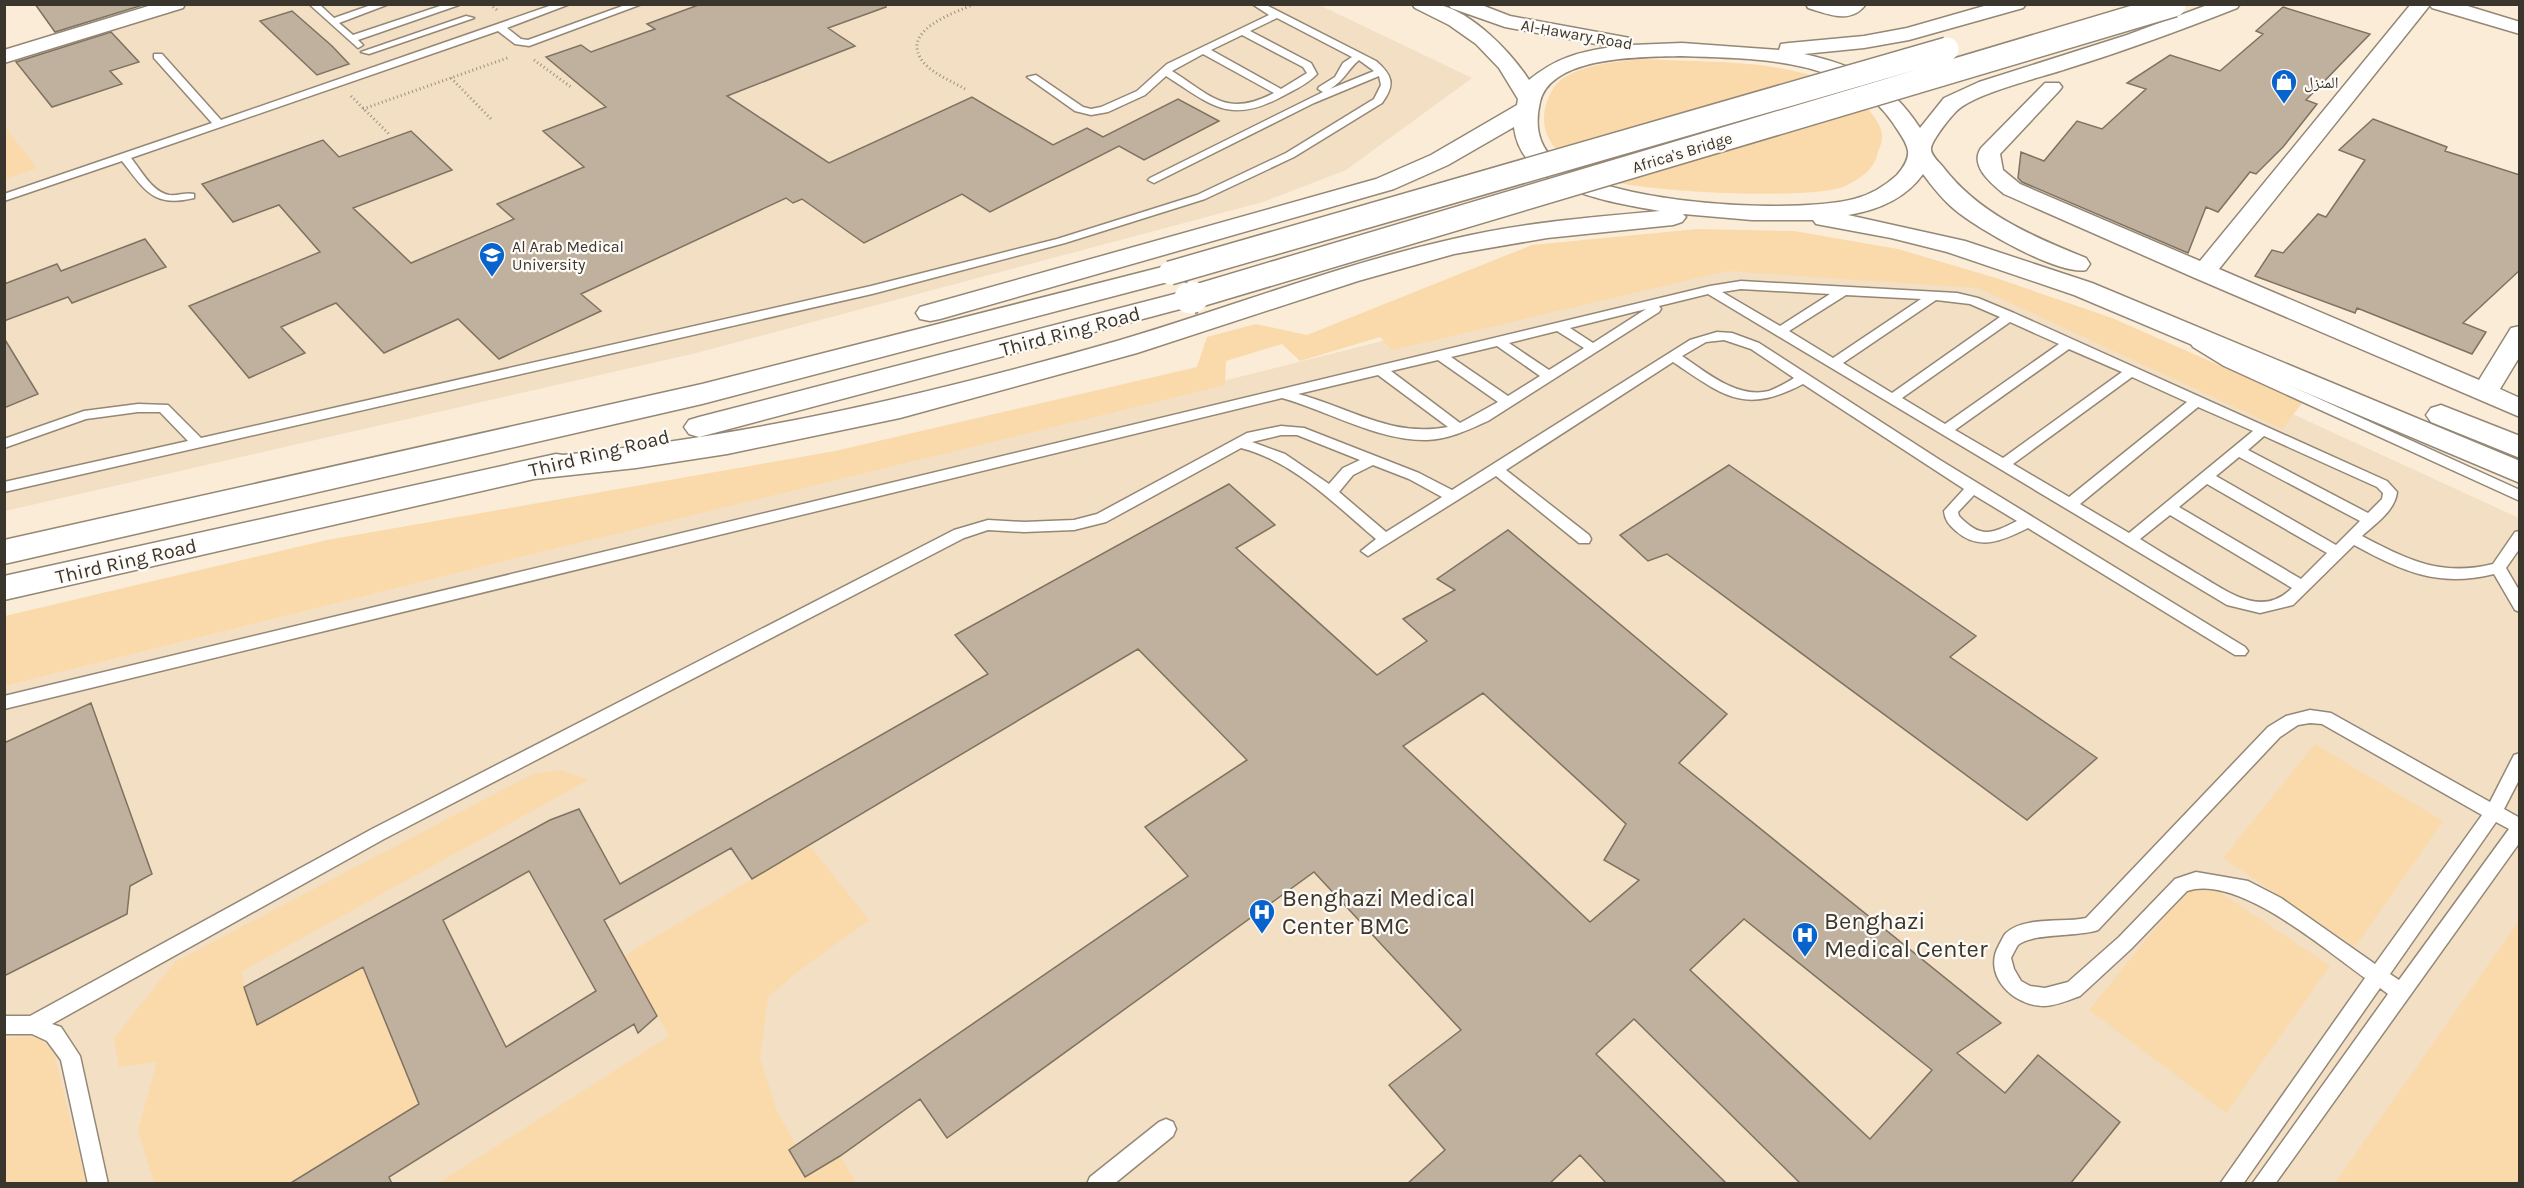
<svg xmlns="http://www.w3.org/2000/svg" width="2524" height="1188" font-family="Karla,'Noto Naskh Arabic',sans-serif">
  <style>
    .built { fill: #f2dfc4 }
    .green { fill: #fadaab }
    .building { fill: #bfb19e; stroke: #7e7260; stroke-width: 1.5; fill-rule: evenodd }
    .lines { fill: none; stroke-linecap: round; stroke-linejoin: round }
    .lane-casing { stroke: #948775; stroke-width: 3 }
    .street-casing { stroke: #948775; stroke-width: 3 }
    .highway-casing { stroke: #948775; stroke-width: 3 }
    .path { stroke: #9a9182; stroke-width: 3; stroke-dasharray: 1 3; stroke-linecap: butt }
    .lane { fill: #fff; fill-rule: evenodd }
    .street { fill: #fff; fill-rule: evenodd }
    .highway { fill: #fff; fill-rule: evenodd }
    .highway-bridge-far1-casing { stroke: #948775; stroke-width: 26; stroke-linecap: butt }
    .highway-bridge-casing { stroke: #948775; stroke-width: 34; stroke-linecap: butt }
    .highway-bridge-far1 { stroke: #fff; stroke-width: 23 }
    .highway-bridge { stroke: #fff; stroke-width: 31 }
    .labels { text-anchor: middle; stroke-width: 4.5; stroke-linejoin: round; paint-order: stroke }
    .far-street-label { font-size: 16px; fill: #3a352d; stroke: #fefbf7 }
    .far-poi-label { font-size: 16px; fill: #3a352d; stroke: #fefbf7; text-anchor: start }
    .street-label { font-size: 20px; fill: #3a352d; stroke: #fefbf7 }
    .near-poi-label { font-size: 24px; fill: #3a352d; stroke: #fefbf7; text-anchor: start }
  </style>
  <rect width="100%" height="100%" fill="#faecd7"/>
  <!-- built -->
  <path class="built" d="M193 4H1317L1472 78 1346 170 1263 202 696 353 5 511 4 63Z
    M1738 252 1996 278 2519 518V1183L5 1184V686Z"/>
  <!-- green -->
  <path class="green" d="M1645 59C1703 63 1789 58 1840 88 1856 97 1879 115 1882 134 1883 139 1880 147 1878 152 1875 169 1860 179 1845 186 1812 201 1638 192 1603 179 1571 167 1535 143 1546 105 1548 97 1554 84 1562 79 1585 63 1618 62 1645 59Z
    M5 127 37 168 5 179Z
    M1697 229 1794 231 1898 249 1996 278 2112 318 2303 402 2282 429 1978 288 1727 271 1392 350 1380 337 1300 361 1282 344 1226 361 1225 385 545 551 5 686V616L327 540 835 451 1197 367 1207 337 1256 324 1307 335 1532 245Z
    M2315 744 2443 821 2355 947 2223 858Z
    M561 770 588 780 242 971 244 987 258 1025 363 967 419 1104 289 1183H154L138 1130 157 1062 119 1067 114 1038 175 962 533 774Z
    M809 845 869 920 792 976 768 997 760 1058 777 1112 796 1145 789 1150 804 1177 840 1156 856 1183 437 1184 669 1036 624 956Z
    M2197 877 2330 966 2226 1113 2089 1010Z
    M2519 921V1183H2335Z
    M38 1036 54 1053 86 1183 5 1184V1038Z"/>
  <!-- building -->
  <path class="building" d="M35 4H143V5L55 32Z
    M701 4H885L886 7 828 28 855 46 727 96 829 163 972 97 1053 145 1087 128 1103 137 1178 99 1219 121 1144 160 1119 146 990 212 962 194 864 243 802 199 793 203 786 198 581 294 601 311 499 359 458 319 384 353 336 303 281 327 305 353 249 378 189 306 320 252 279 205 233 222 202 184 323 140 339 157 411 131 452 170 353 208 411 263 514 219 497 204 584 167 543 131 606 107 546 57 581 45 591 52 655 29 647 24Z
    M2283 7 2370 34 2306 100 2317 104 2283 147 2256 174 2250 172 2218 212 2206 207 2188 253 2022 182 2018 178 2021 152 2044 161 2077 121 2102 129 2146 89 2127 83 2170 55 2220 71 2263 34 2256 31Z
    M292 11 332 46 349 64 317 75 260 21Z
    M111 32 139 62 110 71 122 84 52 107 16 62Z
    M2373 119 2447 147 2445 151 2520 175V270L2463 323 2486 332 2472 354 2357 308 2355 313 2255 276 2272 250 2283 253 2318 214 2326 217 2365 160 2339 150Z
    M145 239 166 267 72 303 68 297 4 321V284L57 264 61 271Z
    M4 338 38 394 4 408Z
    M1729 465 1976 636 1950 657 2097 758 2027 820 1667 554 1648 561 1620 535Z
    M1229 484 1275 525 1236 548 1377 675 1427 641 1403 619 1455 590 1437 579 1508 530 1727 714 1679 763 2001 1023 1957 1053 2005 1093 2038 1055 2120 1122 2070 1184H1801L1634 1019 1596 1054 1727 1184H1607L1580 1155 1549 1184H1407L1445 1150 1389 1085 1461 1030 1314 872 947 1138 920 1099 840 1156 805 1177 789 1150 1188 876 1145 827 1247 760 1138 649 752 879 731 848 604 920 657 1016 638 1033 634 1024 389 1177 392 1184H289L419 1104 363 967 257 1025 244 987 550 820 579 809 620 884 988 674 955 635ZM1483 693 1626 824 1604 860 1639 880 1590 922 1403 746ZM529 871 596 991 506 1047 443 920ZM1744 919 1932 1070 1870 1139 1690 970Z
    M91 703 152 874 130 886 127 914 4 976V743Z"/>
  <g class="lines">
    <!-- lane casing -->
    <g class="lane-casing">
      <path id="lane" d="M309 4H319L334 18 374 4H389L339 23 353 35 446 4 459 5 358 40 363 45 358 48Z
        M555 4H570L507 28 521 39 528 40 628 4H642L529 46 515 44 498 31 131 158C141 170 152 192 169 195 178 196 186 192 194 194V198C153 208 145 190 122 161L4 201V194L212 123 154 58V54H162L221 120Z
        M1252 4H1264L1376 61C1392 75 1396 84 1382 103L1294 157 1205 199 1065 243 872 294 4 492V482L188 441 160 412H138L86 419 4 448V439L84 411 138 404 168 405 201 438 871 286 1057 239 1197 195 1286 153 1374 99 1381 85 1379 76 1314 103 1154 183 1148 180 1150 178 1323 92 1318 89 1319 87 1335 77 1343 63 1352 57 1277 18 1250 31 1311 63 1317 74C1308 84 1294 90 1281 97 1229 125 1210 104 1166 76L1145 95 1108 112 1091 115 1075 111 1027 77 1036 75 1083 107 1091 109 1101 107 1137 91 1167 64 1269 15ZM1242 35 1303 67 1307 73 1281 89 1211 50ZM1203 54 1274 93C1226 118 1212 96 1172 71ZM1359 60 1374 71 1330 89C1345 80 1347 70 1359 60Z
        M466 16 474 18 369 54 361 52Z
        M1741 281 1957 293 1978 298 2014 313 2387 481 2397 492C2395 511 2375 524 2362 536 2408 560 2441 577 2493 564L2515 532 2520 531V548L2506 568 2520 592V612L2515 610 2494 574C2438 588 2402 571 2354 545L2293 605 2260 613 2227 605 1708 294 1659 306 1661 309 1659 312 1488 421C1468 430 1449 439 1427 440 1377 441 1329 411 1282 398L4 709V696L1710 286ZM1741 289 1830 294 1780 326 1722 292ZM1846 295 1921 299 1833 358 1789 331ZM1936 300 1970 304 2000 317 1892 393 1843 363ZM1646 309 1593 343 1570 328ZM2010 322 2059 344 1945 424 1902 398ZM1557 331 1584 348 1549 370 1509 343ZM1497 346 1540 376 1508 396 1451 357ZM2069 349 2122 372 2003 458 1955 430ZM1438 360 1498 402 1460 423 1391 371ZM1378 375 1448 427C1392 438 1351 408 1298 394ZM2132 377 2187 402 2069 497 2013 464ZM2198 407 2253 431 2129 533 2080 504ZM2264 436 2377 487 2383 493 2382 499 2368 513 2248 450ZM2239 457 2360 521 2336 545 2216 476ZM2207 484 2327 553 2301 579 2179 507ZM2170 515 2292 588C2261 619 2227 591 2196 573 2178 562 2159 551 2140 539Z
        M1717 332 1732 333 1759 343 1940 460 2245 647 2248 651 2245 655H2235L2028 528C2004 540 1979 552 1956 531 1949 525 1945 520 1944 511L1964 489 1803 384C1744 415 1724 396 1673 362L1506 470 1589 535 1591 539 1589 543H1579L1496 476 1368 556 1361 551 1376 539C1334 504 1295 462 1241 448L1106 522 1074 530 1024 532 988 530 964 538 384 839 52 1024 61 1027 80 1056 108 1184H88L61 1060 47 1041 32 1034H4V1016H30L372 829 954 530 988 520 1024 522 1074 520 1097 514 1247 433 1281 426 1304 428 1419 473 1452 490 1690 340ZM1724 340 1751 349 1794 378C1786 383 1777 388 1769 391 1737 399 1706 372 1682 356L1706 342ZM1281 435H1297L1360 460 1343 468 1329 484 1285 454 1252 442ZM1373 465 1409 479 1442 497 1386 532 1339 492 1353 475ZM1974 495 2017 521C1991 534 1981 539 1959 516L1958 512Z
        M2197 340 2234 360 2520 490V501L2224 366 2193 347 2191 344 2193 341Z
        M2310 710 2331 713 2490 802 2514 755 2520 753V778L2504 809 2520 818V842L2275 1184H2252L2388 994 2380 988 2243 1184H2220L2365 978C2324 949 2238 874 2187 891L2131 949 2080 996C2069 1000 2055 1006 2044 1006 2013 1006 1982 975 1999 945 2001 942 2003 936 2006 933 2025 916 2063 923 2086 918L2268 727 2286 716ZM2310 723 2322 724 2482 815 2375 964 2281 898 2248 881 2196 872 2175 879 2119 937 2068 982 2045 988 2030 986 2021 981 2014 969 2011 958C2013 954 2016 948 2018 945 2031 933 2078 937 2098 930L2280 737 2298 725ZM2496 822 2509 829 2399 980 2390 974Z
        M1166 1119 1173 1122 1176 1129 1173 1136 1114 1184H1087L1090 1177 1159 1122Z"/>
    </g>
    <!-- street casing -->
    <g class="street-casing">
      <path id="street" d="M155 4H185L183 8 4 63V50Z
        M1806 4H1866C1851 25 1828 14 1808 8Z
        M2411 4H2461L2520 22V34L2432 8 2430 5 2219 269 2479 380 2511 328 2520 326V356L2500 389 2520 398V417L2195 278 2004 194C1992 184 1969 166 1981 148L2045 83H2059L2062 87 2059 91 2000 154 2003 170 2020 184 2200 261Z"/>
    </g>
    <!-- highway casing -->
    <g class="highway-casing">
      <path id="highway" d="M1412 4C1421 4 1432 3 1440 5 1473 13 1511 52 1529 80 1556 58 1578 52 1612 47L1505 27 1451 8 1448 4H1479L1510 16 1630 38 1632 45 1682 43 1779 50 1781 44 1789 43 1864 36 1907 28 1991 4H2026L2023 8 1909 40 1864 48 1804 54C1857 66 1889 81 1920 128L1944 98 1979 82 2127 35 2210 4H2240L2237 8C2181 30 2124 51 2066 69 2039 78 1981 92 1960 108 1952 114 1932 140 1931 148 1930 155 1939 162 1943 167 1979 214 2032 236 2086 258L2090 264 2086 270C2059 276 1976 228 1954 209 1942 199 1932 186 1923 174 1905 199 1878 210 1848 215L1965 241 2092 283 2520 461V483L2074 295 1947 252 1891 238 1816 224 1813 220H1752L1683 214 1686 217 1682 222 1673 225 1547 238 1454 254 1358 281 1137 353 900 418 727 454 636 468 534 479 4 600V576L556 454 563 455C751 436 935 393 1117 341 1229 308 1338 265 1453 239 1521 223 1591 217 1660 211 1610 202 1521 190 1514 127L1448 165 1394 189 940 319 930 321 920 319 916 313 920 307 1376 179 1431 155 1517 105 1518 99 1499 68 1476 44 1449 25 1415 8ZM1682 56C1753 59 1848 56 1893 123 1898 131 1907 142 1908 151 1909 160 1903 168 1897 175 1885 186 1870 195 1854 199 1792 215 1601 204 1554 160 1537 143 1535 124 1540 102 1551 55 1644 57 1682 56Z
        M1170 265 1179 267 1183 273 1179 279 702 404 4 564V540L702 384Z
        M1190 290 1199 292 1203 298 1199 304 699 437 689 434 684 427 689 420 699 417Z
        M2441 405 2520 436V458L2431 422 2426 415 2431 408Z"/>
    </g>
    <!-- path -->
    <path class="path" d="M490 4 497 10
      M534 60 571 87
      M451 78 492 120
      M965 89C952 81 935 75 925 64 896 32 953 13 975 4
      M351 96 389 134
      M363 109 510 57"/>
    <!-- lane -->
    <use href="#lane" class="lane"/>
    <!-- street -->
    <use href="#street" class="street"/>
    <!-- highway -->
    <use href="#highway" class="highway"/>
    <!-- highway-bridge-far1 casing -->
    <g class="highway-bridge-far1-casing">
      <path id="highway-bridge-far1" d="M1170 273 1947 49
        M1190 298 2174 5"/>
    </g>
    <!-- highway-bridge casing -->
    <g class="highway-bridge-casing">
      <path id="highway-bridge" d="M1190 298 1193 297"/>
    </g>
    <!-- highway-bridge-far1 -->
    <use href="#highway-bridge-far1" class="highway-bridge-far1"/>
    <!-- highway-bridge -->
    <use href="#highway-bridge" class="highway-bridge"/>
  </g>
  <!-- icons -->
  <defs>
    <g id="shop-pin" transform="scale(1.35)"><path d="M0 17L-7.5 6A9.5 9.5 0 1 1 7.5 6Z" fill="#0863cc" stroke="#fefbf7"/><path d="M-5-2.5h2.3a2.7 3.5 0 0 1 5.4 0H5L5.5 6h-11ZM-1.5-2.5h3a1.5 2.3 0 0 0-3 0Z" fill="#fff"/></g>
    <g id="university-pin" transform="scale(1.35)"><path d="M0 17L-7.5 6A9.5 9.5 0 1 1 7.5 6Z" fill="#0863cc" stroke="#fefbf7"/><path d="M0-5L7-2L0 1L-7-2ZM-4 1L0 2.5L4 1V4Q0 6-4 4Z" fill="#fff"/></g>
    <g id="hospital-pin" transform="scale(1.35)"><path d="M0 17L-7.5 6A9.5 9.5 0 1 1 7.5 6Z" fill="#0863cc" stroke="#fefbf7"/><path d="M-5-5h3v3.5h4V-5h3V5h-3V1.5h-4V5h-3Z" fill="#fff"/></g>
  </defs>
  <g fill-rule="evenodd">
    <use href="#shop-pin" x="2284" y="82"/>
    <use href="#university-pin" x="492" y="255"/>
    <use href="#hospital-pin" x="1262" y="912"/>
    <use href="#hospital-pin" x="1805" y="935"/>
  </g>
  <g class="labels">
    <!-- far-street labels -->
    <g class="far-street-label">
      <text transform="translate(1577 34) rotate(10)" y="6">Al-Hawary Road</text>
      <text transform="translate(1682 152) rotate(-17)" y="6">Africa's Bridge</text>
    </g>
    <!-- far-poi labels -->
    <g class="far-poi-label">
      <text x="2304" y="88">المنزل</text>
      <text x="512" y="252">Al Arab Medical<tspan x="512" dy="18">University</tspan></text>
    </g>
    <!-- street labels -->
    <g class="street-label">
      <text transform="translate(1070 331) rotate(-15)" y="7">Third Ring Road</text>
      <text transform="translate(599 453) rotate(-14)" y="7">Third Ring Road</text>
      <text transform="translate(126 561) rotate(-13)" y="7">Third Ring Road</text>
    </g>
    <!-- near-poi labels -->
    <g class="near-poi-label">
      <text x="1282" y="906">Benghazi Medical<tspan x="1282" dy="28">Center BMC</tspan></text>
      <text x="1824" y="929">Benghazi<tspan x="1824" dy="28">Medical Center</tspan></text>
    </g>
  </g>
  <!-- border -->
  <rect width="2524" height="1188" fill="none" stroke="#3a352d" stroke-width="12"/>
</svg>
